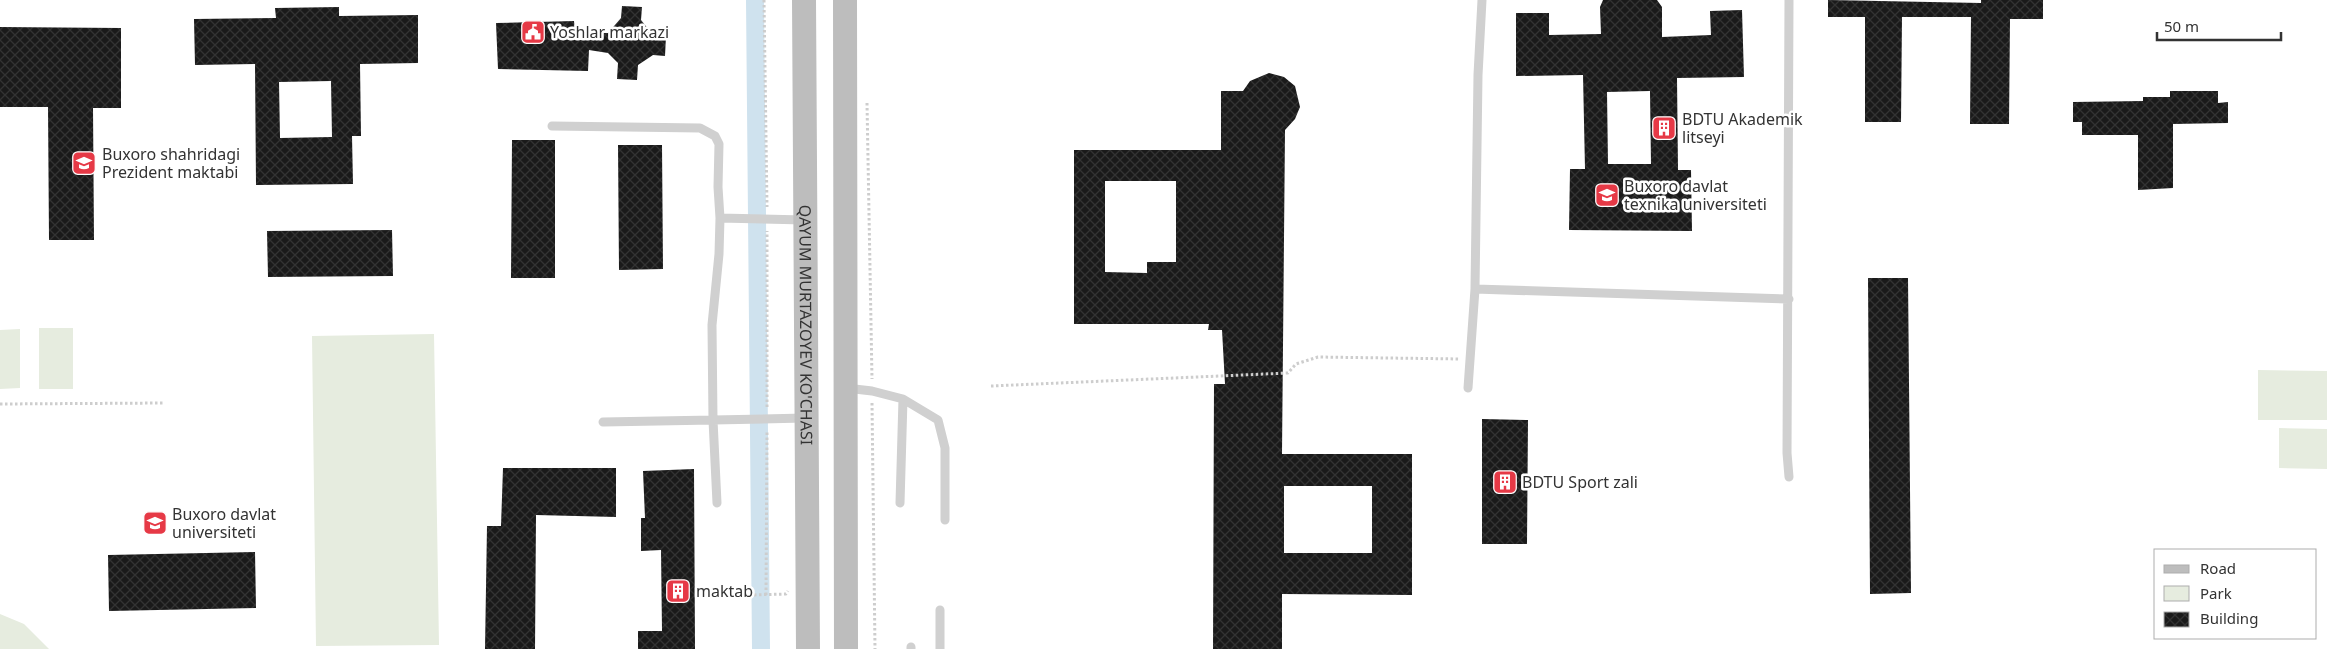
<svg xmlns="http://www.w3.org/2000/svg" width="2327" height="649" font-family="'Noto Sans',sans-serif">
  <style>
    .green { fill: #e6ecdf }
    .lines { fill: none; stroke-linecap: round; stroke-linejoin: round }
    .canal { stroke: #cfe2ee; stroke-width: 18 }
    .building { fill: url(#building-cross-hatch); fill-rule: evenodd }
    .path { stroke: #cdcdcd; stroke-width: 3; stroke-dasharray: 2.5 2.5; stroke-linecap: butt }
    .lane { stroke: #d0d0d0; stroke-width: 9 }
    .secondary { stroke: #bdbdbd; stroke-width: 24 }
    .labels { text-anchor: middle; stroke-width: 5; stroke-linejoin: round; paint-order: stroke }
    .poi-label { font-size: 16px; fill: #333; stroke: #fff; text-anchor: start }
    .street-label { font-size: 16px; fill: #333; stroke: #fff }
  </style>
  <defs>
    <pattern id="building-cross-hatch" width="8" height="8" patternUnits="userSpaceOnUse" patternTransform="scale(1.25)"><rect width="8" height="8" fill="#1a1a1a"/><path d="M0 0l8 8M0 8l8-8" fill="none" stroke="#333"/></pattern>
  </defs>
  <rect width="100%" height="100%" fill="#fff"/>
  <!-- green -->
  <path class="green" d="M39 328H73V389H39Z
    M20 329V388L0 389V330Z
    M434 334 439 645 316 646 312 336Z
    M2258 370 2327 371V420H2258Z
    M2279 428 2327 429V469L2279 468Z
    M0 614 24 624 49 649H0Z"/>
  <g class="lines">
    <!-- canal -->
    <path class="canal" d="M755 0 761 649"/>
  </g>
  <!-- building -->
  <path class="building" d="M1603 0H1657L1662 7V37L1711 35 1710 11 1742 10 1744 77 1677 78 1678 170H1691L1692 231 1569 230 1570 169H1585L1583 75 1516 76V13H1549V35L1601 34 1600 7ZM1650 91 1651 164H1608L1607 92Z
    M1828 0 1981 3V0H2043V19H2010L2009 124H1970L1971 17H1902L1901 122H1865V17H1828Z
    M622 6 642 7 641 20 653 35 666 36 665 56 653 55 638 65 637 80 617 79 618 63 608 53 589 50 588 71 498 69 496 23 574 21 575 32 608 33 621 18Z
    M339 7V16L418 15V63L360 64 361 136H352L353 184 256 185 255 64 195 65 194 19 276 18 275 8ZM331 81 332 137 280 138 279 82Z
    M0 27 121 28V108H93L94 240H49L48 107H0Z
    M1269 73 1284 77 1295 86 1300 107 1295 119 1285 130 1282 454H1412V595L1282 594V649H1213L1214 384H1225L1222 330H1208L1209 324H1074V150H1221V91H1243L1250 81ZM1105 181H1176V262H1147V273L1105 272ZM1284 486H1372V553H1284Z
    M2170 91H2218V103L2228 102V123L2173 124V188L2138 190V135H2082V122H2073V102L2143 101V97H2170Z
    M512 140H555V278H511Z
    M618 145H662L663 269 619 270Z
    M392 230 393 276 268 277 267 231Z
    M1868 278H1908L1911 593 1870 594Z
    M1482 419 1528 420 1527 544H1482Z
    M503 468H616V517L536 515 535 649H485L487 526H501Z
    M694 469 695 649H638V631H662L661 550 641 551V518H645L643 471Z
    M255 552 256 608 109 611 108 555Z"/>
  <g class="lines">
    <!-- path -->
    <path class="path" d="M764 0 767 207
      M867 103 872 379
      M991 386 1288 373 1296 364 1318 357 1460 359
      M872 403 875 649
      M0 404 165 403
      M767 407V231
      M766 595 767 431
      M714 596 786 594 788 591"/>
    <!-- lane -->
    <path class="lane" d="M1789 0 1787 453 1789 477
      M552 126 700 128 715 136 719 144 718 187 720 218 805 220
      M720 218 719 254 712 325 713 420 805 418
      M1475 289 1789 299
      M846 388 872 391 903 399 938 420 945 448V520
      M1468 388 1475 289 1478 75 1482 0
      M603 422 713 420 717 503
      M900 503 903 399
      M940 610V649
      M911 649V647"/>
    <!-- secondary -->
    <g class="secondary">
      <path id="s1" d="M804 0 808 649"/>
      <path d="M845 0 846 649"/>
    </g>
  </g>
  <!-- icons -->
  <defs>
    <g id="civic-square" transform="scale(1.25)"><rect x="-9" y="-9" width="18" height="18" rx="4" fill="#e63946" stroke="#fff"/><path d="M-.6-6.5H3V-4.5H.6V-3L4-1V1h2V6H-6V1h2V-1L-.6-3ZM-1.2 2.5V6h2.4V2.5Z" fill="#fff"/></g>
    <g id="building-square" transform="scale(1.25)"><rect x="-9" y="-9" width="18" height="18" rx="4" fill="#e63946" stroke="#fff"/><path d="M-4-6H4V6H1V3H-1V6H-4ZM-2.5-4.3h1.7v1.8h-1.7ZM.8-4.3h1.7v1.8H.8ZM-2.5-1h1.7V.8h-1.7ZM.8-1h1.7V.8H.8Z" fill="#fff"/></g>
    <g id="school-square" transform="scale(1.25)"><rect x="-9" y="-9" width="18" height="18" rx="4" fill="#e63946" stroke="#fff"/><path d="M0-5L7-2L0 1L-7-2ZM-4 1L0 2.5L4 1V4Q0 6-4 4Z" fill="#fff"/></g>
    <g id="university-square" transform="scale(1.25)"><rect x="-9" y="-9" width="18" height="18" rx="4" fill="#e63946" stroke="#fff"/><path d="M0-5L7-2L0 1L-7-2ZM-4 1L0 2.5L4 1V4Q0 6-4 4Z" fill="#fff"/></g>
  </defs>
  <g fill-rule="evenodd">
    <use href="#civic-square" x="533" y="32"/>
    <use href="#building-square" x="1664" y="128"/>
    <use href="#school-square" x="84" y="163"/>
    <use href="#university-square" x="1607" y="195"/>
    <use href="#building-square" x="1505" y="482"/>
    <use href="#university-square" x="155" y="523"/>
    <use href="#building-square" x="678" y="591"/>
  </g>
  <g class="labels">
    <!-- poi labels -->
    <g class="poi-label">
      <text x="550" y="38">Yoshlar markazi</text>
      <text x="1682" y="125">BDTU Akademik<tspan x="1682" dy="18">litseyi</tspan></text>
      <text x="102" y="160">Buxoro shahridagi<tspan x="102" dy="18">Prezident maktabi</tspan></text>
      <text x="1624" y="192">Buxoro davlat<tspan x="1624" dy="18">texnika universiteti</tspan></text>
      <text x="1522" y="488">BDTU Sport zali</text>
      <text x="172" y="520">Buxoro davlat<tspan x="172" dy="18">universiteti</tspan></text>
      <text x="696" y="597">maktab</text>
    </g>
    <!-- street labels -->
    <g class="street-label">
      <text dy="6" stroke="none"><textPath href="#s1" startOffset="325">QAYUM MURTAZOYEV KO'CHASI</textPath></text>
    </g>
  </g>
  <!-- legend -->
  <rect x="2154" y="549" width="162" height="90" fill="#ffffff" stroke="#adadad"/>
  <rect x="2164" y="565" width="25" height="8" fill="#bdbdbd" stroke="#adadad"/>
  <text x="2200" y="574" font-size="15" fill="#333333">Road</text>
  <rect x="2164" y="586" width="25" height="15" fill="#e6ecdf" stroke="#adadad"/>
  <text x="2200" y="599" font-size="15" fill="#333333">Park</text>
  <rect x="2164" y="612" width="25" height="15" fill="url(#building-cross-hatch)" stroke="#adadad"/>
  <text x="2200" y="624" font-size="15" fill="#333333">Building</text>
  <!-- scale -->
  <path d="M2157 32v8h124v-8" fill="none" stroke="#333333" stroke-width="2.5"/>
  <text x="2164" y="32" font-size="15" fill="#333333" stroke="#ffffff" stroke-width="4" paint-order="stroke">50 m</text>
</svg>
